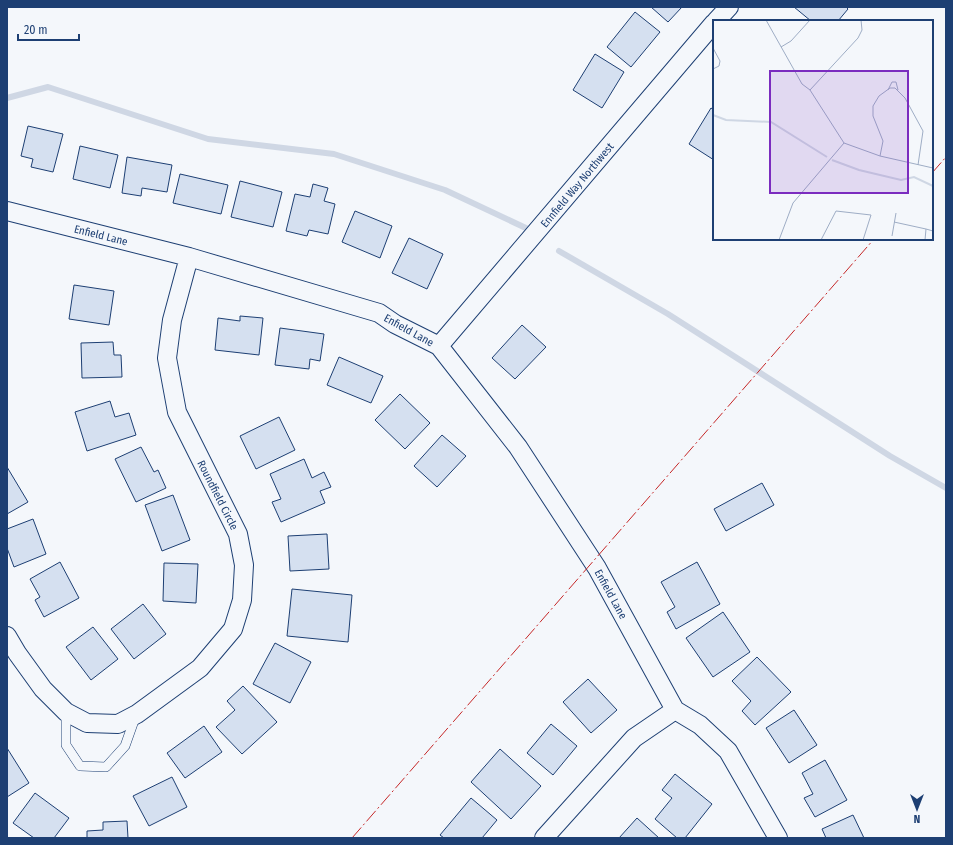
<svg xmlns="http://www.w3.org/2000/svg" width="953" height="845" font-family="'Fira Sans Condensed',sans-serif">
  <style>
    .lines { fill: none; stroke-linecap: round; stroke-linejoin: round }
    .stream { stroke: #cfd7e4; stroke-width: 6 }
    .building { fill: #d5e0f0; stroke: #1d3f73 }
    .lane-casing { stroke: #1d3f73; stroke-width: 10 }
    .street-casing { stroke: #1d3f73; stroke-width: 20 }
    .lane { stroke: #f4f7fb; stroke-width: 9 }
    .street { stroke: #f4f7fb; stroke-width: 18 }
    .power { stroke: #c62828; stroke-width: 1; stroke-dasharray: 14 3 2 3; stroke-linecap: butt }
    .labels { text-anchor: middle; stroke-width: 3; stroke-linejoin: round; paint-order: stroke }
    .street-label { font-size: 11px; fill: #1d3f73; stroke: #f4f7fb }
    .inset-river { fill: none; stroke: #cfd7e4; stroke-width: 2 }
    .inset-road { fill: none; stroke: #9eadc5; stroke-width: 1 }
    .view { fill: #7b2cbf; fill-opacity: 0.15; stroke: #7b2cbf; stroke-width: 2 }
    .inset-edge { fill: none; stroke: #1d3f73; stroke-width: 2 }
  </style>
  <rect width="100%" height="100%" fill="#f4f7fb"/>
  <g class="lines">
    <!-- stream -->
    <path class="stream" d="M7 98 48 87 208 139 334 154 445 190 528 229
      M559 251 668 314 890 456 946 488"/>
  </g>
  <!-- building -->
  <path class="building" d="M651 7H682L668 22Z
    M794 7H846L848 9 838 21H811Z
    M635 12 660 32 631 67 607 47Z
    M595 54 624 72 602 108 573 90Z
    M711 108 714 110V160L689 144Z
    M28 126 63 134 53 172 31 167 33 159 21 156Z
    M80 146 118 155 110 188 73 179Z
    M127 157 172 165 167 192 142 188 141 196 122 193Z
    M180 174 228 185 221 214 173 203Z
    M240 181 282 192 273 227 231 217Z
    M313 184 328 188 324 201 335 204 328 234 309 230 307 236 286 231 295 194 310 197Z
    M355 211 392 226 380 258 342 242Z
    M409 238 443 254 427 289 392 273Z
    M74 285 114 291 109 325 69 319Z
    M240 316 263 318 259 355 215 350 218 318 240 321Z
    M522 325 546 347 515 379 492 358Z
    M280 328 324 334 320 361 310 359 309 369 275 365Z
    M113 342 114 355H121L122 377 82 378 81 343Z
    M339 357 383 376 371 403 327 385Z
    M400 394 430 423 405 449 375 420Z
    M110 401 115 417 129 413 136 435 87 451 75 412Z
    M279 417 295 450 256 469 240 436Z
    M442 435 466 456 437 487 414 466Z
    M141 447 154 472 158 470 166 488 136 502 115 459Z
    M304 459 312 478 324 472 331 487 320 491 325 503 281 522 272 502 281 499 270 474Z
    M7 467 28 502 7 514Z
    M762 483 774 505 726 531 714 509Z
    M173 495 190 540 162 551 145 505Z
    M33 519 46 554 14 567 7 548V529Z
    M327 534 329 569 290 571 288 536Z
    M60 562 79 598 44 617 35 600 40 597 30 579Z
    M697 562 720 604 676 629 667 612 675 607 661 582Z
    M164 563 198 564 196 603 163 601Z
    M292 589 352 595 348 642 287 636Z
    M143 604 166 634 134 659 111 629Z
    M723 612 750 652 713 677 686 638Z
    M93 627 118 659 91 680 66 647Z
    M275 643 311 662 290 703 253 684Z
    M757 657 791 692 755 725 742 711 751 701 732 681Z
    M588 679 617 710 591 733 563 702Z
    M243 686 277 722 242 754 216 727 235 710 227 701Z
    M794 710 817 745 789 763 766 728Z
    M551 724 577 746 553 775 527 753Z
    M204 726 222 752 185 778 167 753Z
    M7 748 29 783 7 797Z
    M500 749 541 786 511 819 471 782Z
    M825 760 847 800 815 817 804 798 813 794 802 773Z
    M675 774 712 804 685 838H677L655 819 672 798 662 790Z
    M172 777 187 807 149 826 133 796Z
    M35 793 69 818 54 838H34L13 823Z
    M471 798 497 820 482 838H444L440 835Z
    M853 815 864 838H826L822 829Z
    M637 818 659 838H619Z
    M127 821 128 838H87V831L103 830V822Z"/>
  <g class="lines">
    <!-- lane casing -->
    <g class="lane-casing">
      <path id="lane" d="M66 712V745L80 766 106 767 125 746 136 715"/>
    </g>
    <!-- street casing -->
    <g class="street-casing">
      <path id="street" d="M716 21 729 7
        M7 211 189 257 379 313 395 324 439 346 518 447 597 568 675 710
        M439 346 714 23
        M7 636 17 653 43 689 66 712 87 723 118 724 137 714 200 668 233 629 242 600 244 565 238 534 177 412 167 358 172 320 189 257
        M544 838 634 738 675 710 700 725 728 751 778 838"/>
    </g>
    <!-- lane -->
    <use href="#lane" class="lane"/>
    <!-- street -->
    <use href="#street" class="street"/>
    <!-- power -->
    <path class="power" d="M932 173 946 157
      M352 838 874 239"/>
  </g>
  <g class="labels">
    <!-- street labels -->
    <g class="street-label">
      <text transform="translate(577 185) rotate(-50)" y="4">Ennfield Way Northwest</text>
      <text transform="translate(101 235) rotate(14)" y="4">Enfield Lane</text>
      <text transform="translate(409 330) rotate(29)" y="4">Enfield Lane</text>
      <text transform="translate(218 495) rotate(63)" y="4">Roundfield Circle</text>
      <text transform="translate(611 594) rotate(61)" y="4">Enfield Lane</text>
    </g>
  </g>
  <!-- overview -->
  <g transform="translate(713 20)">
    <rect width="220" height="220" fill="#f4f7fb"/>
    <path class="inset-river" d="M0 95 13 100 58 102 114 137M119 140 146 150 188 160 201 157 220 166"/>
    <path class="inset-road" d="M53 0 89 64 97 70 145 18 149 10 148 0M68 27 78 21 97 0M0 28 7 41 6 46 0 49M97 70 131 123 167 136 220 148M175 70 179 62H183L185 70M167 136 170 121 160 96V86L166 76 177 68H182L192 78 210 111 205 145M181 202 213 209M179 216 183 193M66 220 80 183 131 123M108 220 123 191 158 195 150 220M212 220 213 209 220 211"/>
    <path class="view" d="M57 51H195V173H57Z"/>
    <rect width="220" height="220" class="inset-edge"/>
  </g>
  <!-- border -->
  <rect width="953" height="845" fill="none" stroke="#1d3f73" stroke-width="16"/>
  <!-- north arrow -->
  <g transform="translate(917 809) rotate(180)" stroke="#f4f7fb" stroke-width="3" paint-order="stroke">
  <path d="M0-3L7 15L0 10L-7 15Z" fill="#1d3f73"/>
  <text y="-6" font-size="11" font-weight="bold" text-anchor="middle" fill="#1d3f73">N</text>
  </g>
  <!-- scale -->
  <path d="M18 34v6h61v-6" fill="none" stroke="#1d3f73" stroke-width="2"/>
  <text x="24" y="34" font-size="12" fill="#1d3f73" stroke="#f4f7fb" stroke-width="3" paint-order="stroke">20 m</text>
</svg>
